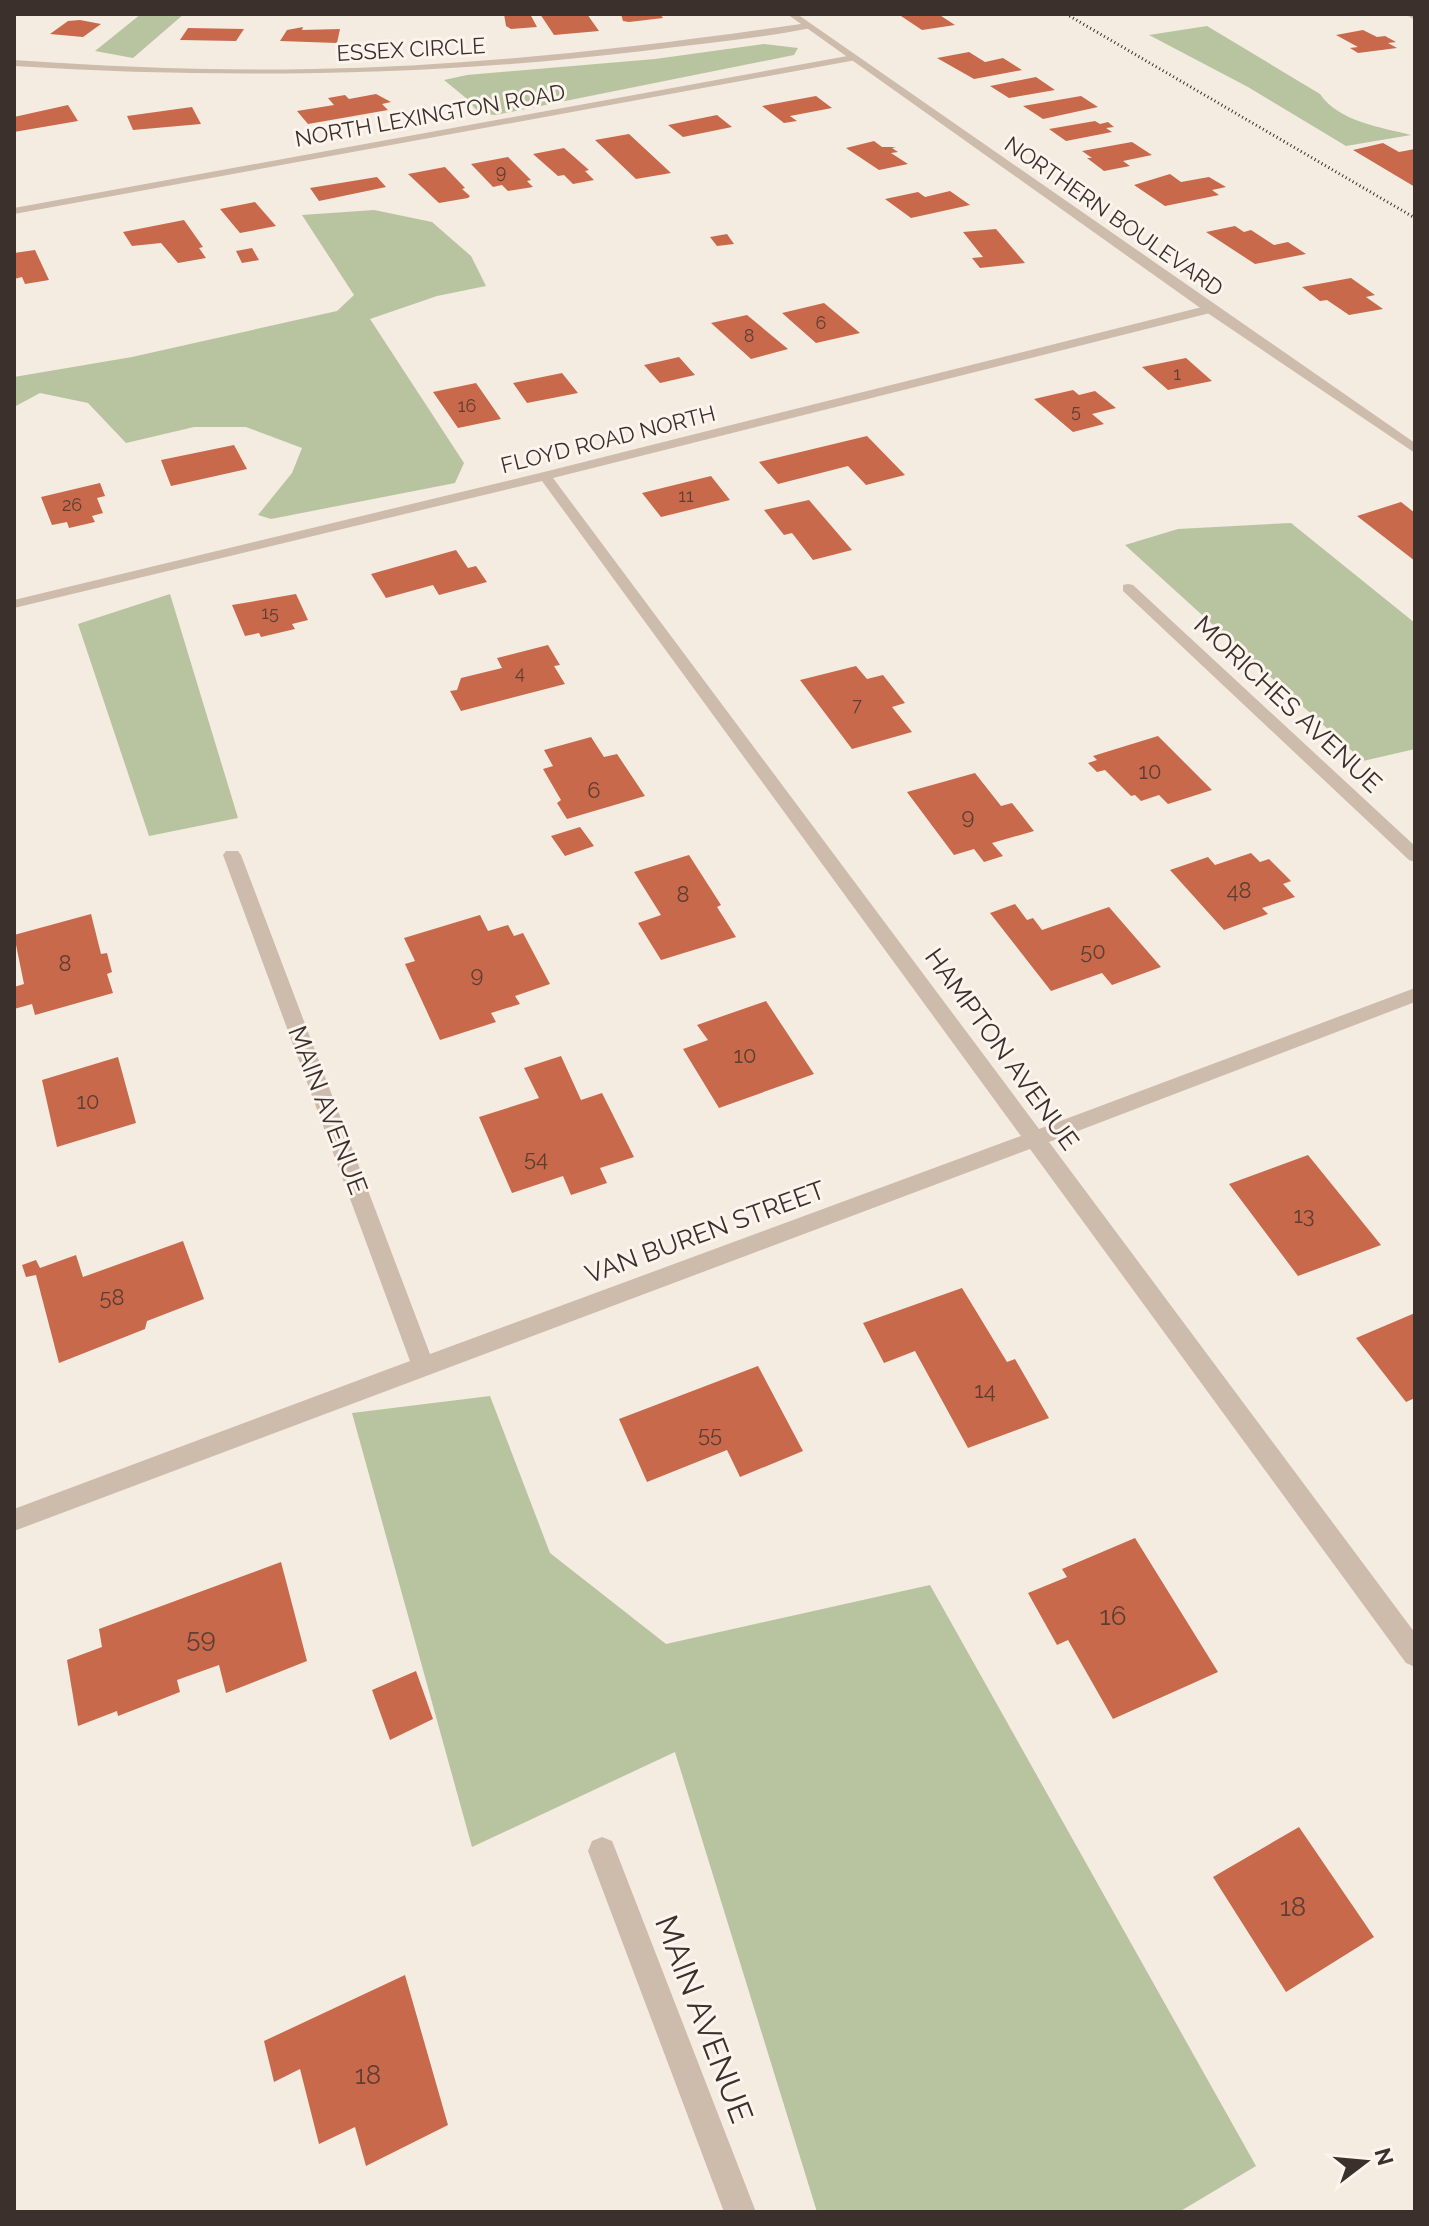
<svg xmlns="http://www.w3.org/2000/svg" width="1429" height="2226" font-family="Raleway,sans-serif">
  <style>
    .green { fill: #b8c4a0 }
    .building { fill: #c8694b }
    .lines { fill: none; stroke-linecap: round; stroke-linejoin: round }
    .minor { fill: #cdbbac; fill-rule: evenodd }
    .tertiary { fill: #cdbbac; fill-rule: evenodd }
    .rail { stroke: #3b302b; stroke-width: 3; stroke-dasharray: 1 3; stroke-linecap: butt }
    .labels { text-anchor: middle; stroke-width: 6; stroke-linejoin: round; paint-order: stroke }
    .far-number-label { font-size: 18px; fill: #5e3e33 }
    .far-street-label { font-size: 22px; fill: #3b302b; stroke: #fbf5ee }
    .number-label { font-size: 22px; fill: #5e3e33 }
    .street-label { font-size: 26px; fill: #3b302b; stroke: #fbf5ee }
    .near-number-label { font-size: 26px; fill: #5e3e33 }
    .near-street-label { font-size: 32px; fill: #3b302b; stroke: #fbf5ee }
  </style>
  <rect width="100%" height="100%" fill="#f4ebe1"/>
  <!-- green -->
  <path class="green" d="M141 14H184L133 58 95 51Z
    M1207 26 1320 94C1339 122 1381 127 1411 135L1346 146 1248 87 1149 35Z
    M764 44 798 48 794 55 495 115 479 113 466 98 444 80 467 75 655 59Z
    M374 210 432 222 471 256 486 286 437 296 370 319 464 463 455 483 271 519 258 515 292 473 302 448 246 427H194L126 443 88 403 40 393 14 407V377L132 357 337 311 354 295 302 215Z
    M1291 523 1415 623V749L1363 761 1125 545 1178 529Z
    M170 594 238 818 149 836 78 624Z
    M490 1396 550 1553 666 1644 930 1585 1256 2166 1179 2212H817L675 1752 472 1847 352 1413Z"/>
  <!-- building -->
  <path class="building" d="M504 14H530L537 27 511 29 506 26Z
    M540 14H587L599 31 554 35Z
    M621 14H660L663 18 629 22 623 21Z
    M898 14H938L955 25 922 30Z
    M80 20 101 24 83 37 50 34 68 21Z
    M303 27 302 30 340 29 337 43 280 41 287 30Z
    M188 28 244 29 236 41 180 40Z
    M1363 30 1377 37 1385 36 1396 42 1388 43 1397 48 1358 53 1350 48 1358 47 1336 35Z
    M969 52 985 62 1003 58 1022 70 974 79 937 58Z
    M1036 77 1055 90 1009 98 990 86Z
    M376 94 391 102 382 104 388 110 308 124 297 111 334 105 328 98 345 95 349 99Z
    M816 96 832 108 790 116 797 121 784 123 762 106Z
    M1081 96 1098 107 1043 119 1023 106Z
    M68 105 78 121 14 132V117Z
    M192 107 201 124 133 130 127 116Z
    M717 115 732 127 683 137 668 125Z
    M1095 121 1100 124 1108 122 1114 127 1106 128 1112 132 1066 141 1049 129Z
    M629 134 671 173 636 179 595 140Z
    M874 141 882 147H896L892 148 898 152 891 153 908 164 879 170 846 148Z
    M1132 142 1152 155 1123 161 1130 166 1104 171 1087 158H1092L1082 151Z
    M1383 143 1399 152 1415 149V187L1353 150Z
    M564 148 589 170 585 171 594 180 573 184 564 175 558 176 533 154Z
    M508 157 531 180 527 181 533 187 508 191 502 185 493 187 471 164Z
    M445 167 465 188 462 189 470 196 468 198 439 203 408 174Z
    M1170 174 1181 182 1209 177 1226 187 1212 190 1219 195 1165 206 1134 185Z
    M377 177 386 187 319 201 310 188Z
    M950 191 970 205 911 218 885 199 918 192 925 197Z
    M255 202 276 226 240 233 220 209Z
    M184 220 203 247 199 248 206 258 178 263 161 243 132 246 123 232Z
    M1235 226 1244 232 1251 230 1274 245 1288 242 1306 254 1255 264 1206 232Z
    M996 229 1025 263 980 268 972 258 983 257 963 232Z
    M727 234 734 244 717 246 710 237Z
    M252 248 259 260 242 263 236 251Z
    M35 250 49 280 25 284 22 277 14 279V253Z
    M1351 278 1375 295 1366 297 1383 309 1349 315 1327 300 1320 301 1302 287Z
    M824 303 860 333 816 343 782 313Z
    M747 315 788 349 751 359 711 323Z
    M679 357 695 375 660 383 644 365Z
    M1186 358 1212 381 1168 390 1142 367Z
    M562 373 578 393 527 403 513 383Z
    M476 383 501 419 458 428 433 392Z
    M1073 390 1079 395 1095 391 1116 408 1092 414 1104 424 1073 432 1034 399Z
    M867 436 905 475 866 485 848 466 778 484 759 462Z
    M234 445 247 469 171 486 161 460Z
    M711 476 730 500 661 517 642 493Z
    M100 483 105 496 97 498 103 513 92 516 95 522 69 528 67 522 52 525 41 497Z
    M809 500 852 550 813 560 792 533 784 535 764 510Z
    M1401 502 1415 513V561L1357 516Z
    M456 550 468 568 476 566 487 582 439 595 433 585 386 598 371 574Z
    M296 594 308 620 292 624 295 629 261 637 259 633 245 636 232 605Z
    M548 645 560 665 554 666 565 684 461 711 450 691 457 690 461 678 502 668 497 658Z
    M856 666 867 679 883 675 905 703 892 707 912 732 852 749 800 680Z
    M1158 736 1212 790 1168 804 1159 795 1141 801 1135 795 1131 796 1105 770 1097 772 1088 763 1097 760 1093 756Z
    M591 737 604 757 617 754 645 796 567 819 557 803 561 800 543 769 553 766 544 750Z
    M975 773 1001 806 1012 803 1034 831 992 843 1003 856 984 862 974 849 954 855 907 792Z
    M580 827 594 846 565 856 551 836Z
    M1251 853 1260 862 1269 859 1291 881 1283 884 1295 897 1262 908 1268 914 1224 930 1170 870 1208 857 1215 865Z
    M689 855 721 905 717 907 736 937 661 960 638 923 661 915 634 872Z
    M1015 904 1027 920 1033 918 1042 930 1109 907 1161 967 1112 985 1102 973 1051 991 990 913Z
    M91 914 101 954 107 953 112 972 107 974 113 993 35 1015 32 1004 14 1009V987L24 984 14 935Z
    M480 915 488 931 508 925 514 936 523 933 550 984 515 996 520 1004 491 1013 496 1022 440 1040 405 964 415 961 404 938Z
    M766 1001 814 1074 719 1108 683 1049 708 1040 697 1025Z
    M561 1056 581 1100 602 1093 634 1157 600 1168 607 1183 571 1195 563 1176 512 1193 479 1117 539 1098 524 1068Z
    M118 1057 136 1123 57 1147 42 1080Z
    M1308 1155 1381 1245 1298 1276 1229 1184Z
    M183 1241 204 1299 147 1321 145 1329 59 1363 36 1275 26 1277 22 1265 36 1260 40 1268 76 1255 83 1277Z
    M962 1288 1007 1362 1015 1359 1049 1418 968 1448 915 1351 884 1363 863 1323Z
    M1415 1313V1398L1406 1402 1356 1338Z
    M758 1366 803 1451 740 1477 727 1450 647 1482 619 1419Z
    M1135 1538 1218 1672 1113 1719 1068 1640 1057 1645 1028 1593 1067 1577 1062 1569Z
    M281 1562 307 1661 226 1693 219 1665 177 1680 180 1692 118 1716 117 1711 78 1726 67 1660 102 1647 99 1629Z
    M416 1671 433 1719 390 1740 372 1690Z
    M1299 1827 1374 1937 1286 1992 1213 1877Z
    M405 1975 448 2125 366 2166 355 2127 319 2144 300 2069 274 2082 264 2041Z"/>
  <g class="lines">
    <!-- minor -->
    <path class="minor" d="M1405 14H1415V20Z
      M808 23 811 28C756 39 699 44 643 51 434 76 224 79 14 66V60C113 67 212 71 312 69 478 66 643 47 808 23Z
      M853 55 856 60 14 214V208Z
      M1210 305 1214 306V312L553 478 1039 1129 1415 988V1002L1049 1142 1415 1633V1667L1406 1663 1030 1149 14 1531V1509L410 1361 223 855 226 851H238L241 855 430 1354 1021 1136 542 481 14 608V600L544 472Z
      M1128 584 1133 585 1415 846V862L1409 860 1123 591V585Z
      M602 1837 612 1841 616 1851 756 2212H724L588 1851 592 1841Z"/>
    <!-- tertiary -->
    <path class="tertiary" d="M787 14H797L1415 443V453L1206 312Z"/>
    <!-- rail -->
    <path class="rail" d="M1066 14 1415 218"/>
  </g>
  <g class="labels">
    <!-- far-number labels -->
    <g class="far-number-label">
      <text x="501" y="178">9</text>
      <text x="821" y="329">6</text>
      <text x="749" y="342">8</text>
      <text x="1177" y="380">1</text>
      <text x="467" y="412">16</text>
      <text x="1076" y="417">5</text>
      <text x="686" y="502">11</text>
      <text x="72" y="511">26</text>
      <text x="270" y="619">15</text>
      <text x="520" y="679">4</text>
      <text x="857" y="711">7</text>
    </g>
    <!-- far-street labels -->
    <g class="far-street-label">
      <text transform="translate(411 49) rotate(-3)" y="8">ESSEX CIRCLE</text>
      <text transform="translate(430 115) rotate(-10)" y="8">NORTH LEXINGTON ROAD</text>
      <text transform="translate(1114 216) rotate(35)" y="8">NORTHERN BOULEVARD</text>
      <text transform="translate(608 439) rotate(-14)" y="8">FLOYD ROAD NORTH</text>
    </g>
    <!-- number labels -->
    <g class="number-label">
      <text x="1150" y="779">10</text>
      <text x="594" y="798">6</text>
      <text x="968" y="824">9</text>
      <text x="1239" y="898">48</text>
      <text x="683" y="902">8</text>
      <text x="1093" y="959">50</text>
      <text x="65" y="971">8</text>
      <text x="477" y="982">9</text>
      <text x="745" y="1063">10</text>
      <text x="88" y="1109">10</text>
      <text x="536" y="1166">54</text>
      <text x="1304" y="1223">13</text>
      <text x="112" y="1305">58</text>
      <text x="985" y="1398">14</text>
      <text x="710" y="1442">55</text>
    </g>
    <!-- street labels -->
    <g class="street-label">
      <text transform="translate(1288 704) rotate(43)" y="9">MORICHES AVENUE</text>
      <text transform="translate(1002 1049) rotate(54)" y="9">HAMPTON AVENUE</text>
      <text transform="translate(328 1110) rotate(69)" y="9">MAIN AVENUE</text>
      <text transform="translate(705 1232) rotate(-20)" y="9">VAN BUREN STREET</text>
    </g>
    <!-- near-number labels -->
    <g class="near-number-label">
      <text x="1113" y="1625">16</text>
      <text x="201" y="1647">59</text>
      <text x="1293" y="1916">18</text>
      <text x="368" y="2084">18</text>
    </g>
    <!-- near-street labels -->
    <g class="near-street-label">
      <text transform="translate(704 2019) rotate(69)" y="11">MAIN AVENUE</text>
    </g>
  </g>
  <!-- border -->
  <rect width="1429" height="2226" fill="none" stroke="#3b302b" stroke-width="32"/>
  <!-- north arrow -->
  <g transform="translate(1365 2162) rotate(74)" stroke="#fbf5ee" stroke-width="6" paint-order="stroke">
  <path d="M0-6L14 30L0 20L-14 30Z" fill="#3b302b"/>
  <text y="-12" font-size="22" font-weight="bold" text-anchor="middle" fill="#3b302b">N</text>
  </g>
</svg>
